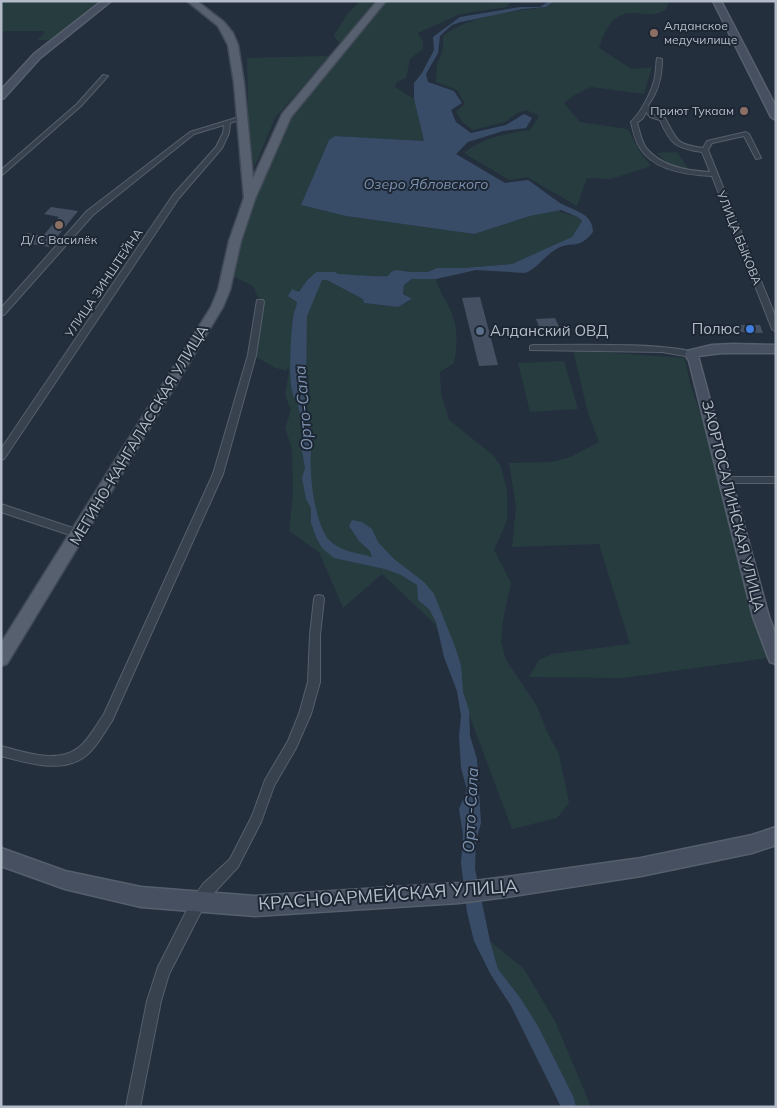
<svg xmlns="http://www.w3.org/2000/svg" width="777" height="1108" font-family="Mulish,sans-serif">
  <style>
    .green { fill: #263c3f }
    .water { fill: #394c67 }
    .lines { fill: none; stroke-linecap: round; stroke-linejoin: round }
    .river { fill: #394c67; fill-rule: evenodd }
    .building { fill: #455162 }
    .street-casing { stroke: #565f6c; stroke-width: 2 }
    .secondary-casing { stroke: #565f6c; stroke-width: 3 }
    .primary-casing { stroke: #414a57; stroke-width: 3 }
    .street { fill: #38414e; fill-rule: evenodd }
    .secondary { fill: #465061; fill-rule: evenodd }
    .primary { fill: #56606e; fill-rule: evenodd }
    .education-dot { fill: #8d6e63; stroke: #1d2633; stroke-width: 2 }
    .shop-dot { fill: #3f7fe0; stroke: #1d2633; stroke-width: 2 }
    .service-dot { fill: #5c6f8a; stroke: #1d2633; stroke-width: 2 }
    .labels { text-anchor: middle; stroke-width: 4; stroke-linejoin: round; paint-order: stroke }
    .far-poi-label { font-size: 12px; fill: #b4bcc9; stroke: #1d2633; text-anchor: start }
    .far-street-label { font-size: 12px; fill: #b4bcc9; stroke: #1d2633 }
    .far-water-label { font-size: 14px; font-style: italic; fill: #7c92b1; stroke: #1d2633 }
    .poi-label { font-size: 15px; fill: #b4bcc9; stroke: #1d2633; text-anchor: end }
    .street-label { font-size: 15px; fill: #b4bcc9; stroke: #1d2633 }
    .water-label { font-size: 16px; font-style: italic; fill: #7c92b1; stroke: #1d2633 }
    .near-street-label { font-size: 18px; fill: #b4bcc9; stroke: #1d2633 }
  </style>
  <rect width="100%" height="100%" fill="#242f3e"/>
  <!-- green -->
  <path class="green" d="M1 1H102L51 40H38L45 31H1Z
    M360 1H375L342 41 338 42 334 35 348 13Z
    M382 1H473L480 3 511 1 507 7 460 14 418 33 423 42V49L410 59 406 78 396 83 395 87 414 99 424 141 335 136 329 140 302 205 346 216 474 234 530 216 560 210V212L578 217 582 221 572 238 512 264 464 268H438L428 272H411L404 270 389 276 380 277 349 275 319 276 364 299V303C381 305 396 310 412 300L403 294 404 285 412 279H436C439 292 448 303 453 316 458 331 457 348 454 363L440 372 441 393 449 420 493 455 501 467 507 490V521L494 550 511 583 503 620 501 642 506 660 537 706 547 732 559 754 569 803 557 818 512 829 435 624 382 574 343 608 319 552 289 531 293 495 292 449 285 428 291 410 285 395 289 372 287 365V371L276 368 252 355 260 301 253 286 229 274 230 263 286 116Z
    M556 1H669C666 22 638 10 624 14 610 18 603 35 599 48L632 69 652 67 644 94 591 87 573 96 564 103 580 122 628 129 640 152 651 166 611 179 587 178 577 206 527 177 509 180 464 153C483 137 506 134 530 130L539 116 526 110 517 113 505 122 473 130 462 122 456 111 465 104 457 90 436 82 437 65 443 48V36C471 14 513 12 547 7Z
    M329 56 275 118 255 166 249 145 247 58Z
    M677 152 688 168 686 170C673 168 665 162 657 153Z
    M573 350 685 358 690 383 715 456 722 499 741 542 775 657 623 678 529 677 539 660 552 654 630 644 599 544 512 547 516 507 509 463 552 462 571 457 599 442 588 413Z
    M564 361 578 409 530 412 518 363Z
    M490 941 524 969 555 1021 591 1107H576L574 1098 539 1029 498 969Z"/>
  <!-- water -->
  <path class="water" d="M549 1H555L546 7 523 9 461 22 452 25 440 36 438 53 426 74 428 82 454 91 462 103 451 110 456 122 471 133 506 125 524 114 532 118 526 128 503 131 468 142 456 154 505 183 528 180C538 187 550 196 560 203 574 211 593 213 593 232 579 250 573 241 558 248 545 255 538 268 525 273L476 270 436 279H412L404 285 403 294 412 299 398 307 364 303 363 299 323 278 311 280 305 290 302 304 304 312 300 349 296 366 307 417C311 423 310 429 314 435 306 458 313 522 329 540 339 551 358 553 372 557L370 551 359 541 349 526 352 520 362 522 372 529 378 542 394 559 424 582 434 594 454 644 461 665 463 692 469 710 470 736 477 759 481 823 476 840 475 869 490 941 498 969 521 999 539 1028 574 1098 576 1107H561L511 1006 491 975 474 941 467 912 461 863 463 835 459 809 467 790 461 768 459 736 461 716 457 691 444 657 436 622 429 609 418 600 417 585 401 575 385 569 334 558 322 548 316 537 311 523V508L306 499 302 478 305 468 302 450 303 428 294 387 292 342 297 302 288 296 292 289 299 292C302 288 307 279 311 277 325 270 370 278 388 276L391 272 396 270 411 272H428L437 268H464L512 264 572 237 582 221 578 217 561 210 530 216 474 234 346 216 301 205 329 140 335 136 424 141 414 99V83L422 73 434 50 433 37 460 17 520 7H540Z"/>
  <g class="lines">
    <!-- river -->
    <path class="river" d="M317 272H335L342 276 335 280H322L307 316 306 380 308 395 305 399 300 400 295 399C287 387 291 334 293 318 294 309 309 274 317 272Z"/>
  </g>
  <!-- building -->
  <path class="building" d="M51 207 78 211 49 247 20 242 27 233 43 236 59 217 44 214Z
    M480 297 498 365 479 366 462 298Z
    M555 318 559 327 540 329 536 319Z
    M736 325H760L763 333 739 332Z"/>
  <g class="lines">
    <!-- street casing -->
    <g class="street-casing">
      <path id="street" d="M657 58 662 59C662 76 659 91 648 105L654 115 665 118C678 141 675 144 703 148L707 141 746 132 749 134 761 158 756 159 744 136 712 143 708 150 776 318V332L772 329 712 176C688 175 654 171 640 148 635 140 633 131 631 122 641 112 652 92 655 77 656 71 656 64 657 58ZM646 112 650 117 660 120C671 145 676 148 702 152L710 172C688 171 662 167 647 149 641 142 640 131 637 123L643 118Z
        M103 75 108 76 81 106 1 176V170L77 104Z
        M239 117 244 118 230 123 229 133 222 148 179 198 4 459 1 460V449L173 195 216 147 223 133 224 125 194 134 93 215 4 315H1V308L87 211 190 132Z
        M257 300H263L264 302 256 355 223 474 112 721C105 731 99 743 90 752 67 776 28 763 1 756V746C24 752 57 764 78 748 89 740 96 725 104 714L213 474 248 355Z
        M533 345C559 345 681 342 695 354L691 357 662 352 530 350V346Z
        M726 477H776V483H726L721 480Z
        M1 504 82 531 84 534 79 538 1 512Z
        M319 595 323 596 324 599 320 635V682L311 714 296 748 274 786 261 822 238 867 213 894 203 908 169 974 161 1001 140 1107H126L147 1001 158 967 193 898 203 884 230 859 252 816 265 780 288 741 299 714 308 682 310 635 314 599 315 596Z"/>
    </g>
    <!-- secondary casing -->
    <g class="secondary-casing">
      <path id="secondary" d="M102 1H111L40 58 4 98 1 99V90L34 54Z
        M713 1H721L776 107V120L771 117Z
        M733 344 776 345V353H722L698 356 769 617 776 635V664L770 662 768 657 753 617 689 361 685 354 687 351 712 345Z
        M776 827V845L752 853 641 876 506 897 459 903 255 916 141 907 65 889 1 866V848L65 871 141 887 255 896 459 883 506 877 641 858 752 835Z"/>
    </g>
    <!-- primary casing -->
    <g class="primary-casing">
      <path id="primary" d="M187 1H197L224 22 233 33 238 45 244 83 253 178 282 114 377 1H386L291 117 255 199 241 241 230 290 223 307 7 664 1 666V643L211 307 218 290 229 241 244 198 234 83 228 45 218 26Z"/>
    </g>
    <!-- street -->
    <use href="#street" class="street"/>
    <!-- secondary -->
    <use href="#secondary" class="secondary"/>
    <!-- primary -->
    <use href="#primary" class="primary"/>
  </g>
  <!-- markers -->
  <g class="education-dot">
    <circle cx="654" cy="33" r="5"/>
    <circle cx="744" cy="111" r="5"/>
    <circle cx="59" cy="225" r="5"/>
  </g>
  <circle class="shop-dot" cx="750" cy="329" r="5"/>
  <circle class="service-dot" cx="480" cy="331" r="5"/>
  <g class="labels">
    <!-- far-poi labels -->
    <g class="far-poi-label">
      <text x="664" y="30">Алданское<tspan x="664" dy="14">медучилище</tspan></text>
      <text x="734" y="115" text-anchor="end">Приют Тукаам</text>
      <text x="59" y="244" text-anchor="middle">Д/ С Василёк</text>
    </g>
    <!-- far-street labels -->
    <g class="far-street-label">
      <text transform="translate(739 238) rotate(68)" y="4">УЛИЦА БЫКОВА</text>
      <text transform="translate(104 283) rotate(-56)" y="4">УЛИЦА ЗИНШТЕЙНА</text>
    </g>
    <!-- far-water labels -->
    <g class="far-water-label">
      <text x="426" y="189">Озеро Ябловского</text>
    </g>
    <!-- poi labels -->
    <g class="poi-label">
      <text x="740" y="334">Полюс</text>
      <text x="490" y="336" text-anchor="start">Алданский ОВД</text>
    </g>
    <!-- street labels -->
    <g class="street-label">
      <text transform="translate(139 435) rotate(-59)" y="5">МЕГИНО-КАНГАЛАССКАЯ УЛИЦА</text>
      <text transform="translate(733 506) rotate(76)" y="5">ЗАОРТОСАЛИНСКАЯ УЛИЦА</text>
    </g>
    <!-- water labels -->
    <g class="water-label">
      <text transform="translate(303 408) rotate(-95)" y="6">Орто-Сала</text>
      <text transform="translate(470 810) rotate(-87)" y="6">Орто-Сала</text>
    </g>
    <!-- near-street labels -->
    <g class="near-street-label">
      <text transform="translate(388 895) rotate(-4)" y="6">КРАСНОАРМЕЙСКАЯ УЛИЦА</text>
    </g>
  </g>
  <!-- border -->
  <rect width="777" height="1108" fill="none" stroke="#b4bcc9" stroke-width="5"/>
</svg>
